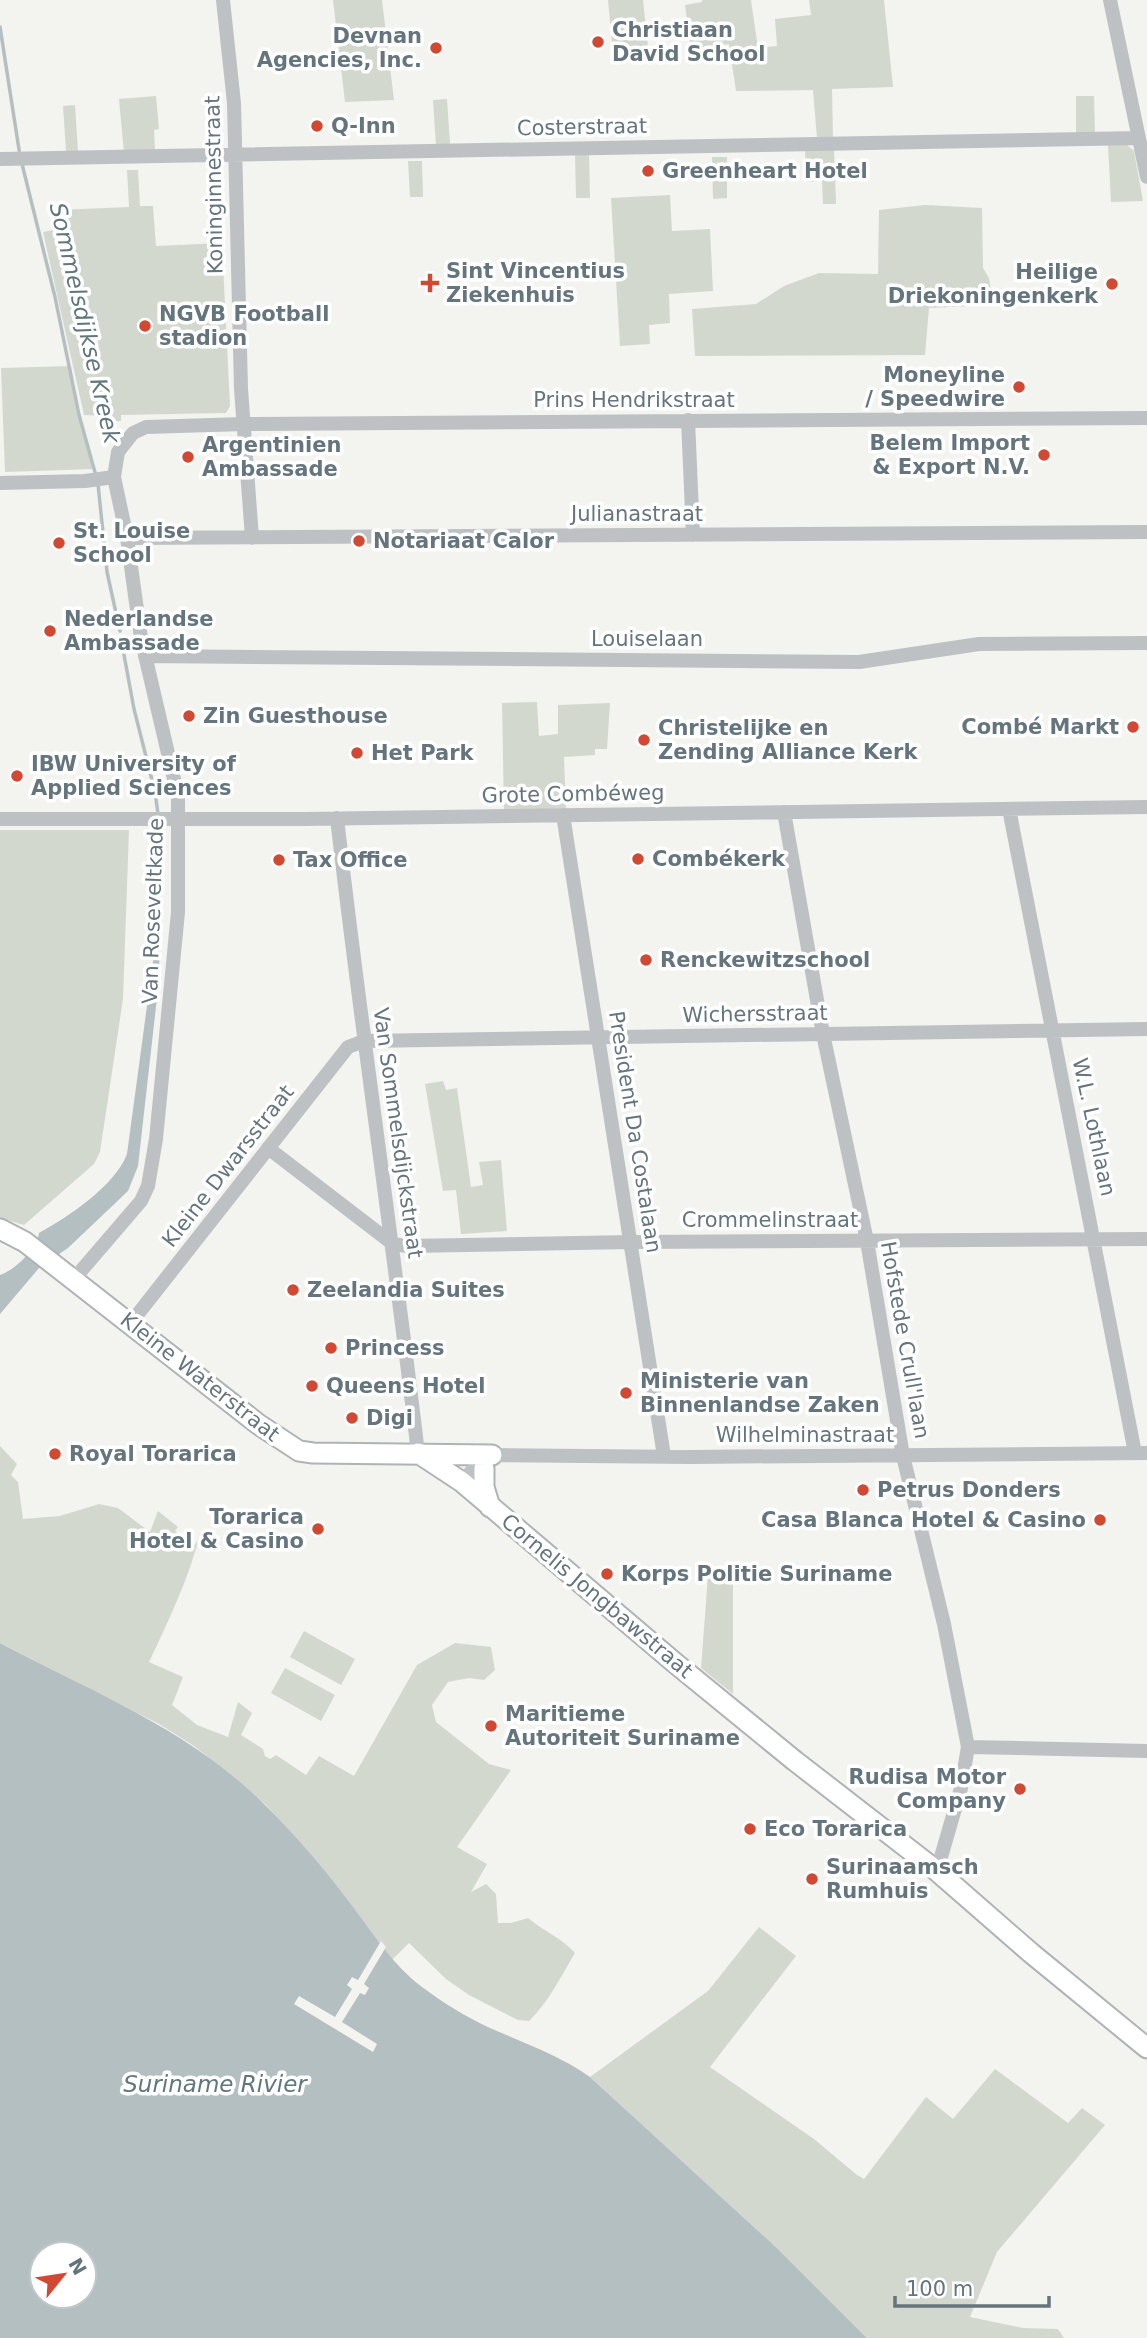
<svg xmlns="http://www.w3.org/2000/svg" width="1147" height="2338" font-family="'DejaVu Sans',sans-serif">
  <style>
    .green { fill: #d3d8cf }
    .water { fill: #b3bfc1; fill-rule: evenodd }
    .pier { fill: #f3f3f0 }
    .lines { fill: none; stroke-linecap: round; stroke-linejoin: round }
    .stream { stroke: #b3bfc1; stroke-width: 3.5 }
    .major-casing { stroke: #aeb3b6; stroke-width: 23 }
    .minor { stroke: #bdc1c4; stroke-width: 14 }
    .major { stroke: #fff; stroke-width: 19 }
    .poi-dot { fill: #d14932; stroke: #fff; stroke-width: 2.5 }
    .labels { text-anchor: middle; stroke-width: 7; stroke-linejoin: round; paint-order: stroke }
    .poi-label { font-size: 21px; font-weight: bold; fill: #65757e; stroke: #fff; text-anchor: start }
    .street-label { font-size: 21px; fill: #65757e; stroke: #fff }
    .water-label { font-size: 23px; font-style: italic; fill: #61777b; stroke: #fff }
  </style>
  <rect width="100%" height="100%" fill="#f3f3f0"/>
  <!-- green -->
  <path class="green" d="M333 0H382L394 100 345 102Z
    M608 0H643L648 47 613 53Z
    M702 0H751L758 48 777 46 775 19 811 15 809 0H884L893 87 832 89 833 138H817L813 90 736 91 729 44 691 50 685 5 702 2Z
    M156 96 159 129 154 130 155 150 124 153 119 99Z
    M1076 96H1094L1095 134H1076Z
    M447 99 450 144 436 145 433 100Z
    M75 105 78 151 66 152 63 106Z
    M1108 145H1127L1134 151 1143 201 1111 202Z
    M805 149H834L836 204H823L822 181 806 182Z
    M589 153 590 198H576L575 154Z
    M712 157H727V198L713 199Z
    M408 161H422L423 197H410Z
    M127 170H138L140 206H153L156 246 222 243 230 406 226 413 121 415V421L106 422 105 416 84 415 43 232 54 230V218H58L57 210 129 207Z
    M670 195 672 231 710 229 713 291 669 294 670 323 649 325 650 344 620 346 611 198Z
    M925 205 982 208 983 268 989 278 993 305 929 308 925 355 695 356 692 309 756 304 784 286 819 273 878 274 879 210Z
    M71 366 79 416 95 469 5 472 1 368Z
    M537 702 539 736 558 734V705L610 703 607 749H595V755L564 757 566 811 504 812 502 703Z
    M0 830H129L123 999 100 1152 94 1164 24 1225 0 1218Z
    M443 1081 446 1090 457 1088 471 1187 483 1185 479 1162 501 1160 507 1231 461 1234 456 1190 443 1191 425 1084Z
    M0 1446 17 1464 11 1475 18 1482 23 1519 60 1516 99 1504 118 1508 150 1532 158 1511 178 1527 175 1531 194 1546 199 1538C188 1580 168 1622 149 1662L183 1677 172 1705 197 1725 228 1737 238 1702 252 1713 241 1735 263 1749 265 1756 270 1759 276 1755 306 1775 319 1756 354 1776 417 1665 455 1643 491 1647 495 1670 484 1680 469 1678 448 1682 432 1705 436 1722 489 1764 511 1770 457 1847 487 1864 471 1892 486 1884 496 1894 498 1923H511L528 1918C543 1931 562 1938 575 1953 561 1976 549 2002 529 2021L518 2020 469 1995 446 1979 409 1943 392 1960 379 1945 351 1905 292 1834 265 1804 235 1778 194 1746 159 1724 0 1643Z
    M708 1576 733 1578V1694L701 1668Z
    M304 1631 355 1659 341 1685 290 1657Z
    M285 1668 335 1695 321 1721 271 1693Z
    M759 1927 796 1956 710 2067 814 2139 857 2175 864 2179 926 2097 953 2119 995 2069 1068 2123 1082 2108 1105 2125 997 2252 970 2317 1023 2328 1058 2329 1064 2338H867L778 2249 590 2077 708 1991Z"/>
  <!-- water -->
  <path class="water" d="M161 828 159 980 138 1166 128 1191 68 1248 39 1268 0 1314V1275C15 1270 37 1249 39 1233 68 1217 115 1186 127 1154L154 954 153 836 154 829Z
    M0 1643C92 1692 191 1730 266 1806 297 1837 327 1872 353 1907 374 1935 393 1965 422 1987 442 2002 466 2017 490 2028 524 2043 559 2055 590 2077L778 2249 867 2338H0ZM42 2254H84V2296H42Z"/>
  <!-- pier -->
  <path class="pier" d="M381 1941 386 1947 364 1984 369 1988 365 1995 360 1993 342 2022 377 2044 373 2052 294 2004 299 1996 335 2017 352 1989 347 1985 352 1977 358 1980Z"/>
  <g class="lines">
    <!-- stream -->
    <path class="stream" d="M0 27 20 156
      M22 164 55 297 79 415 96 476
      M98 484 107 572 120 631
      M122 644 134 709 155 792 158 814"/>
    <!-- major casing -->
    <g class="major-casing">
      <path id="major" d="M0 1229 25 1242 258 1424 299 1451 313 1453 492 1455
        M418 1453 462 1482 675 1663 795 1761 937 1871 1031 1953 1147 2048
        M484 1468V1487L490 1507"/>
    </g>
    <!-- minor -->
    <path class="minor" d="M223 0 234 103 241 389 252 538
      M1110 0 1147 177
      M0 159 1139 138
      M688 420 693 535
      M0 483 85 481 114 477
      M127 538 1147 532
      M145 656 859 662 979 644 1147 643
      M1009 809 1135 1453
      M784 812 823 1034 867 1241 903 1456 944 1624 968 1747 961 1788 937 1871
      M563 815 664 1456
      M337 818C361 1030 393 1241 418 1453
      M0 819H305L1147 807
      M268 1148 393 1244 407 1246 631 1242 1147 1239
      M74 1279 141 1201 148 1186 156 1139 178 912V796L141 638 127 538 114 477 118 452 133 433 146 427 244 424 1147 418
      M130 1324 348 1047 364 1041 1147 1029
      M462 1482 478 1464 492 1455 691 1457 1147 1453
      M968 1747 1147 1751"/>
    <!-- major -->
    <use href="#major" class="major"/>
  </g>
  <!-- markers -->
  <g class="poi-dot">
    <circle cx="598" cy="42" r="7"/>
    <circle cx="436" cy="48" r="7"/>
    <circle cx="317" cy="126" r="7"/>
    <circle cx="648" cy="171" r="7"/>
    <path d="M426.5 272.5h7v7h7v7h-7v7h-7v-7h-7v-7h7z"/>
    <circle cx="1112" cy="284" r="7"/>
    <circle cx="145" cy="326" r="7"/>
    <circle cx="1019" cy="387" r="7"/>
    <circle cx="1044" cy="455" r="7"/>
    <circle cx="188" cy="457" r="7"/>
    <circle cx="359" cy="541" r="7"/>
    <circle cx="59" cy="543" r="7"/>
    <circle cx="50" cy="631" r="7"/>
    <circle cx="189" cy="716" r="7"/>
    <circle cx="1133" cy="727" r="7"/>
    <circle cx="644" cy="740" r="7"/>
    <circle cx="357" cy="753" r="7"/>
    <circle cx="17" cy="776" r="7"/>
    <circle cx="638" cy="859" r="7"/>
    <circle cx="279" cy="860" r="7"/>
    <circle cx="646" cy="960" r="7"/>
    <circle cx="293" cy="1290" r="7"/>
    <circle cx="331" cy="1348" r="7"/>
    <circle cx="312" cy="1386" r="7"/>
    <circle cx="626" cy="1393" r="7"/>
    <circle cx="352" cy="1418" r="7"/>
    <circle cx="55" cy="1454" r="7"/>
    <circle cx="863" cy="1490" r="7"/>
    <circle cx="1100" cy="1520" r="7"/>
    <circle cx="318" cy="1529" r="7"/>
    <circle cx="607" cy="1574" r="7"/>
    <circle cx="491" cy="1726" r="7"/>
    <circle cx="1020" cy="1789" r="7"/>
    <circle cx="750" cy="1829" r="7"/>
    <circle cx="812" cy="1879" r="7"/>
  </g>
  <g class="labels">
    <!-- poi labels -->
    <g class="poi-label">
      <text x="612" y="37">Christiaan<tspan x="612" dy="24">David School</tspan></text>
      <text x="422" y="43" text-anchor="end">Devnan<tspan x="422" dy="24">Agencies, Inc.</tspan></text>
      <text x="331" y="133">Q-Inn</text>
      <text x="662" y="178">Greenheart Hotel</text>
      <text x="446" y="278">Sint Vincentius<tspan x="446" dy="24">Ziekenhuis</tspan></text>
      <text x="1098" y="279" text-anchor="end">Heilige<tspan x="1098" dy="24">Driekoningenkerk</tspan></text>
      <text x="159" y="321">NGVB Football<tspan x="159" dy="24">stadion</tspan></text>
      <text x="1005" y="382" text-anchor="end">Moneyline<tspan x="1005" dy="24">/ Speedwire</tspan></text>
      <text x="1030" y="450" text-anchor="end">Belem Import<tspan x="1030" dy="24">&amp; Export N.V.</tspan></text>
      <text x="202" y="452">Argentinien<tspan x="202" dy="24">Ambassade</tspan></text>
      <text x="73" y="538">St. Louise<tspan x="73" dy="24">School</tspan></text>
      <text x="373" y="548">Notariaat Calor</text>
      <text x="64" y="626">Nederlandse<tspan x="64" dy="24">Ambassade</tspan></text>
      <text x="203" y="723">Zin Guesthouse</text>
      <text x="1119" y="734" text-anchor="end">Combé Markt</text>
      <text x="658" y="735">Christelijke en<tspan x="658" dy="24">Zending Alliance Kerk</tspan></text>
      <text x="371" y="760">Het Park</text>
      <text x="31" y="771">IBW University of<tspan x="31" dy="24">Applied Sciences</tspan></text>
      <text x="652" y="866">Combékerk</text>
      <text x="293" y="867">Tax Office</text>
      <text x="660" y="967">Renckewitzschool</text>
      <text x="307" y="1297">Zeelandia Suites</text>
      <text x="345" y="1355">Princess</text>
      <text x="640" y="1388">Ministerie van<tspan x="640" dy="24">Binnenlandse Zaken</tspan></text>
      <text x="326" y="1393">Queens Hotel</text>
      <text x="366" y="1425">Digi</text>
      <text x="69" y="1461">Royal Torarica</text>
      <text x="877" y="1497">Petrus Donders</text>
      <text x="304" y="1524" text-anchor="end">Torarica<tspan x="304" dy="24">Hotel &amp; Casino</tspan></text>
      <text x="1086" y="1527" text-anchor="end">Casa Blanca Hotel &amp; Casino</text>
      <text x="621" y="1581">Korps Politie Suriname</text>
      <text x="505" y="1721">Maritieme<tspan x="505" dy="24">Autoriteit Suriname</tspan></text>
      <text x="1006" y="1784" text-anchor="end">Rudisa Motor<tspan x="1006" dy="24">Company</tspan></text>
      <text x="764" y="1836">Eco Torarica</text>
      <text x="826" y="1874">Surinaamsch<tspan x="826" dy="24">Rumhuis</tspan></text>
    </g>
    <!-- street labels -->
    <g class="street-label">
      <text transform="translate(582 127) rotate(-1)" y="7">Costerstraat</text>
      <text transform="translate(214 185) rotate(-91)" y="7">Koninginnestraat</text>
      <text x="634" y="407">Prins Hendrikstraat</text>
      <text x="637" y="521">Julianastraat</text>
      <text x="647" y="646">Louiselaan</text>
      <text transform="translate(573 794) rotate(-1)" y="7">Grote Combéweg</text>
      <text transform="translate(153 911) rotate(-88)" y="7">Van Roseveltkade</text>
      <text transform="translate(755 1014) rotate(-1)" y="7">Wichersstraat</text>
      <text transform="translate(1094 1127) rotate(78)" y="7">W.L. Lothlaan</text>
      <text transform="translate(635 1132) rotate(81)" y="7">President Da Costalaan</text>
      <text transform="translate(398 1133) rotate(82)" y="7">Van Sommelsdijckstraat</text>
      <text transform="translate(228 1166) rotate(-52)" y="7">Kleine Dwarsstraat</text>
      <text x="770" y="1227">Crommelinstraat</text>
      <text transform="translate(905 1340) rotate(80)" y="7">Hofstede Crull'laan</text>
      <text transform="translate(200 1377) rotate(38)" y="7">Kleine Waterstraat</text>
      <text x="805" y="1442">Wilhelminastraat</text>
      <text transform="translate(597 1596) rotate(40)" y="7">Cornelis Jongbawstraat</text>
    </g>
    <!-- water labels -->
    <g class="water-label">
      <text transform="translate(85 323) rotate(77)" y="8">Sommelsdijkse Kreek</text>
      <text x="215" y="2092">Suriname Rivier</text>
    </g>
  </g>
  <!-- north arrow -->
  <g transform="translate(63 2275) rotate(60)"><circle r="33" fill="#ffffff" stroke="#c1c8cb" stroke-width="2"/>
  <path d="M0-5L12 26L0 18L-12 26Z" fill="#d14932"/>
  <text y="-10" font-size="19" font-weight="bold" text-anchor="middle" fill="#65757e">N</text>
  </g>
  <!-- scale -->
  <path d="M895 2296v10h154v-10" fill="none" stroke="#65757e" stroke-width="3.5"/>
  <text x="906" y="2296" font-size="21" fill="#65757e" stroke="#ffffff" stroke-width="5" paint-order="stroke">100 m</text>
</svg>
